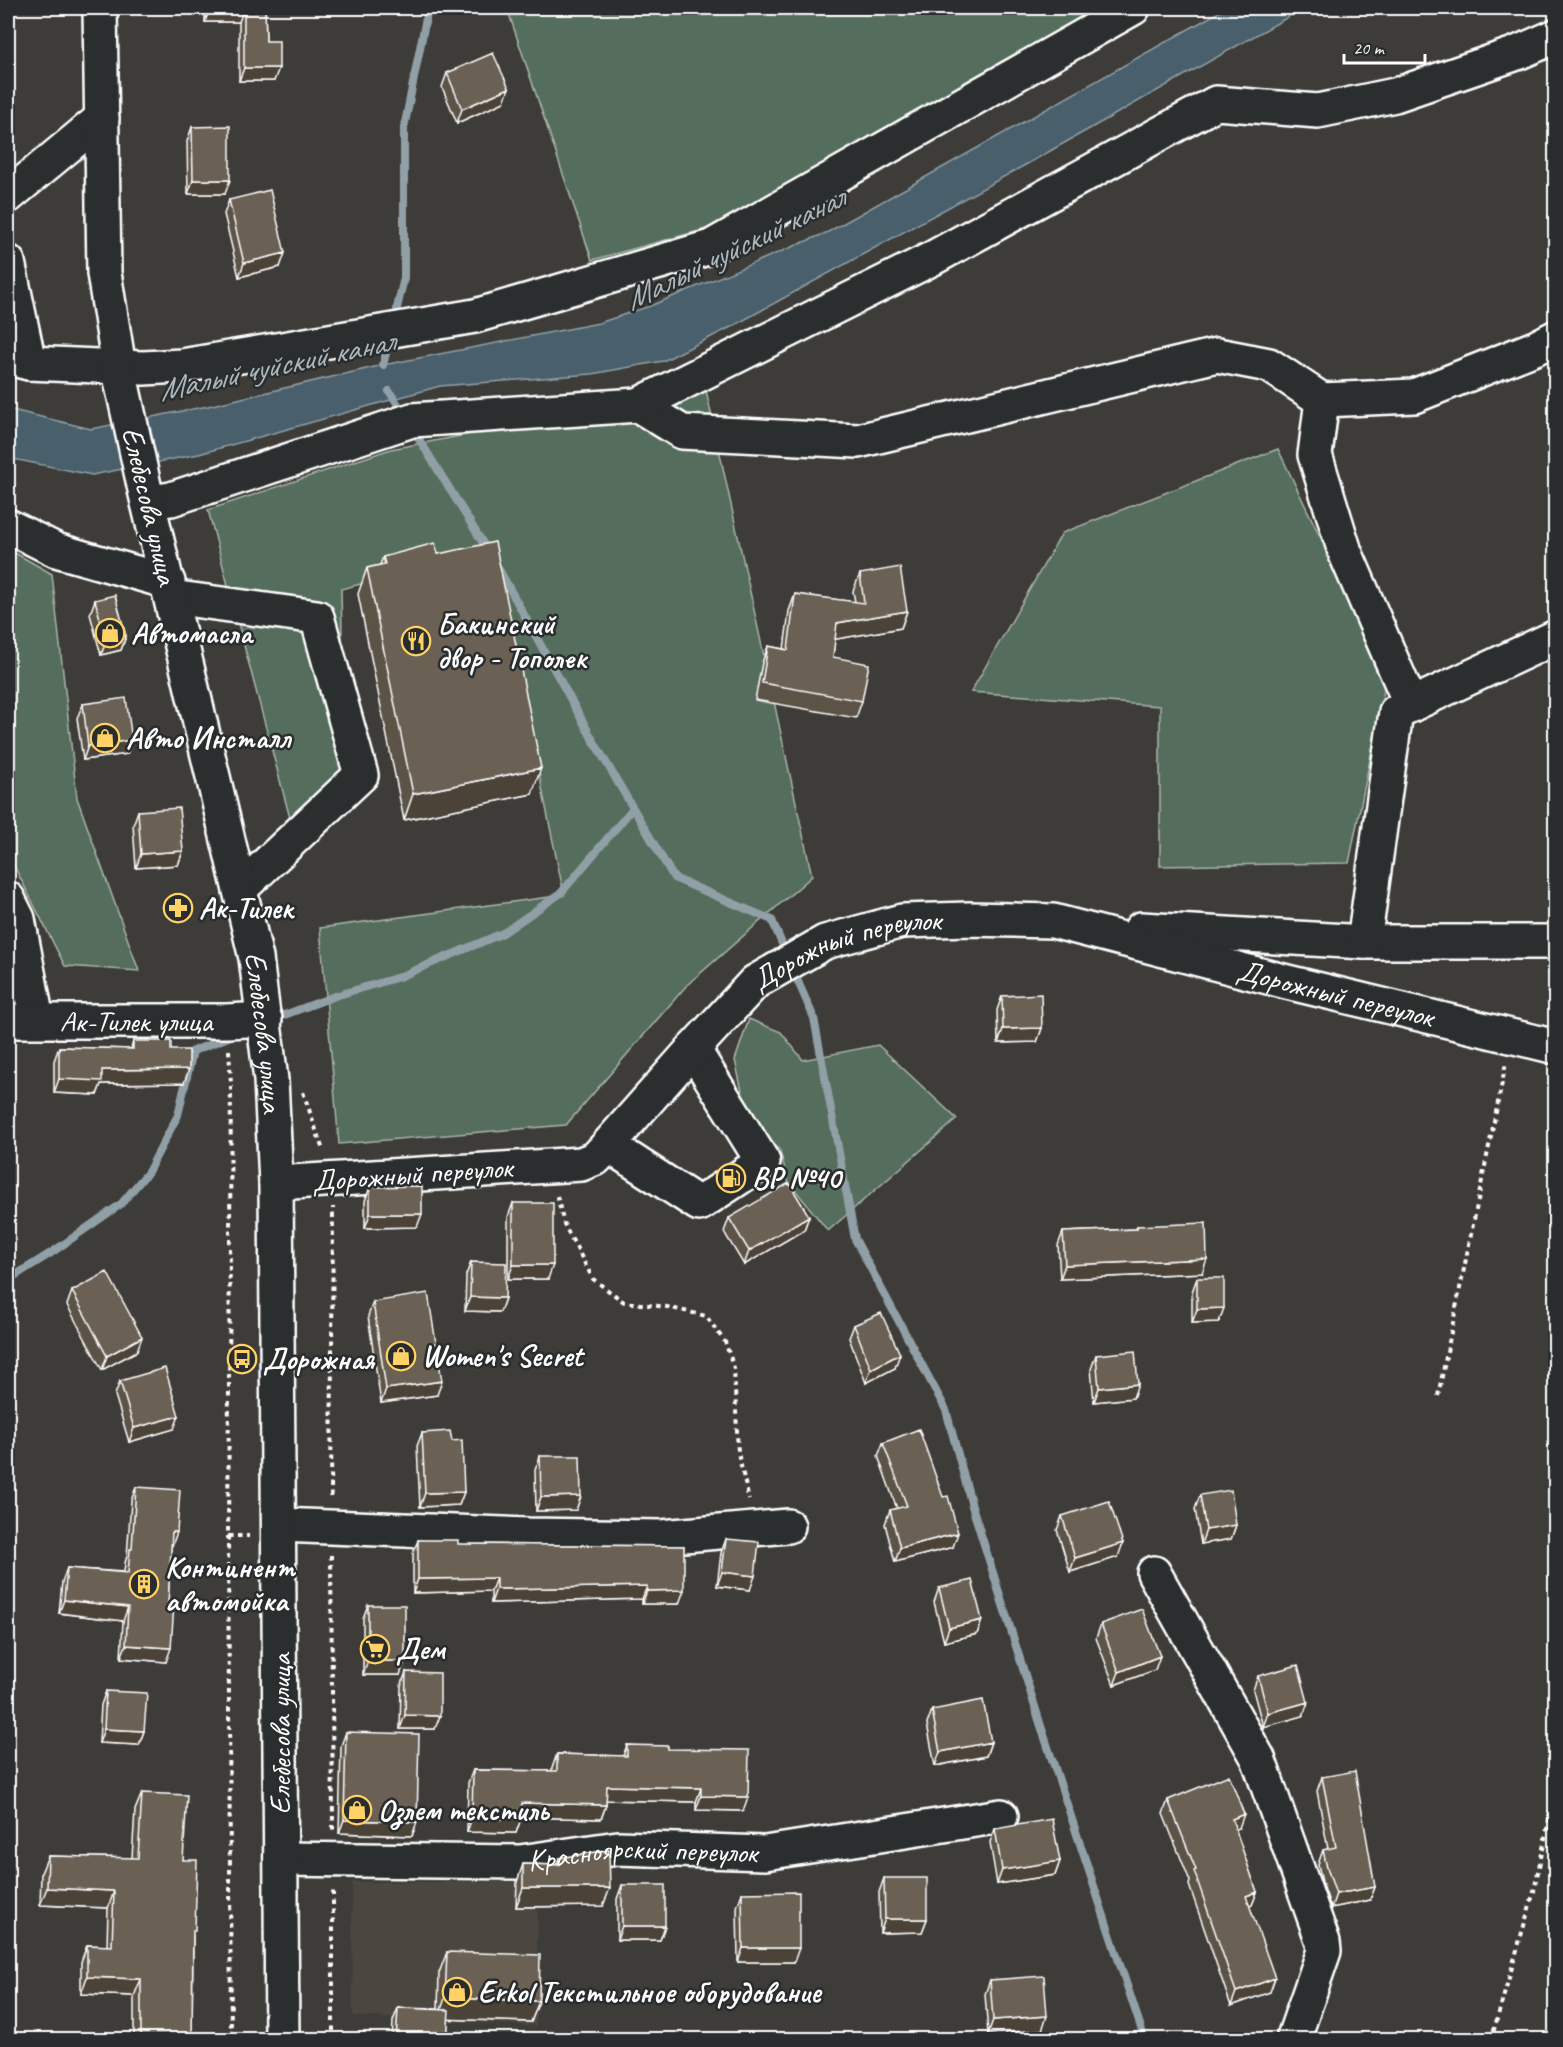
<svg xmlns="http://www.w3.org/2000/svg" width="1563" height="2047" font-family="Caveat,sans-serif">
  <style>
    .built { fill: #4c4740 }
    .green { fill: #556d5b; stroke: #aab6ad; stroke-width: 1.5 }
    .water { fill: #48616c; stroke: #91a0a7; stroke-width: 1.5 }
    .lines { fill: none; stroke-linecap: round; stroke-linejoin: round }
    .stream { stroke: #91a0a7; stroke-width: 8 }
    .minor-casing { stroke: #fff; stroke-width: 38 }
    .major-casing { stroke: #fff; stroke-width: 38 }
    .path { stroke: #fff; stroke-width: 4; stroke-dasharray: 4.5 4.5; stroke-linecap: butt }
    .minor { stroke: #2a2d2e; stroke-width: 33 }
    .major { stroke: #2a2d2e; stroke-width: 33 }
    .wall { fill: #5c5347; stroke: #fff; stroke-width: 1.5 }
    .shaded-wall { fill: #4b4339; stroke: #fff; stroke-width: 1.5 }
    .building { fill: #6b6052; stroke: #fff; stroke-width: 1.5 }
    .labels { text-anchor: middle; stroke-width: 5; stroke-linejoin: round; paint-order: stroke }
    .street-label { font-size: 30px; fill: #fff; stroke: #2a2d2e }
    .poi-label { font-size: 30px; font-weight: bold; fill: #fff; stroke: #2a2d2e; text-anchor: start }
    .water-label { font-size: 32px; font-style: italic; fill: #adb8bd; stroke: #2a2d2e }
  </style>
  <rect width="100%" height="100%" fill="#3e3c39"/>
  <filter id="ink" filterUnits="userSpaceOnUse"><feTurbulence type="fractalNoise" baseFrequency=".0167" numOctaves="2"/><feDisplacementMap in="SourceGraphic" scale="12" xChannelSelector="R" yChannelSelector="G"/><feConvolveMatrix kernelMatrix="1 2 1 2 8 2 1 2 1" color-interpolation-filters="sRGB"/></filter>
  <g filter="url(#ink)">
    <!-- built -->
    <path class="built" d="M352 1882H538L536 2026 353 2016Z"/>
    <!-- green -->
    <path class="green" d="M507 8H1097L717 226 592 260Z
      M706 390 812 876 687 985 566 1125 339 1144 320 928 564 895 493 550 341 589 345 776 295 837 208 510 391 449Z
      M1278 449 1387 676 1349 863 1160 866V706L971 692 1062 533Z
      M8 549 52 574 77 798 139 971 65 966 8 854Z
      M749 1019 781 1032 803 1060 878 1045 957 1119 828 1231 788 1181 780 1151 746 1109 735 1060Z"/>
    <!-- water -->
    <path class="water" d="M1226 8H1304L1027 164 733 326 663 361 592 374 440 386 199 454 92 475 8 458V409L91 429 208 406 383 365 599 323 650 306 828 232Z"/>
    <g class="lines">
      <!-- stream -->
      <path class="stream" d="M397 308 404 278V128L428 8
        M383 365 386 353
        M389 391 405 415
        M411 426 489 553
        M496 564 593 740 674 878 772 920 787 956
        M792 968 814 1018 855 1239 946 1410 972 1506 1041 1726 1145 2040
        M271 1020 335 996 399 977 503 933 561 893 633 808
        M8 1280 54 1251 121 1204 148 1172 178 1115 193 1051 236 1034"/>
      <!-- minor casing -->
      <g class="minor-casing">
        <g id="minor">
          <path d="M8 196 102 118"/>
          <path d="M8 262 29 363"/>
          <path d="M8 358 29 363 143 368 182 366 475 316 711 247 1133 8"/>
          <path d="M1322 400 1414 396 1535 348 1556 337"/>
          <path d="M638 405 682 432 858 441 1217 355 1269 365 1322 400 1315 455 1345 552 1411 705"/>
          <path d="M148 502 171 499 412 420 638 405 931 259 1216 103 1318 111 1395 95 1517 53 1556 36"/>
          <path d="M8 526 56 550 168 582"/>
          <path d="M171 597 317 617 361 775 240 889"/>
          <path d="M8 899 18 919 37 1020"/>
          <path d="M1141 929 1364 942H1556"/>
          <path d="M1364 942 1396 712 1556 637"/>
          <path d="M8 1021H227L265 1019"/>
          <path d="M608 1145 699 1204 763 1162 693 1049"/>
          <path id="s1" d="M276 1183 581 1164 596 1158 608 1145 693 1049 755 982 825 942 902 921 969 919 1053 921 1287 982 1556 1047"/>
          <path d="M279 1525 528 1535 661 1537 788 1526"/>
          <path d="M1154 1573 1258 1758 1323 1942 1324 1951 1293 2040"/>
          <path id="s2" d="M281 1859 520 1862 618 1848 765 1853 1001 1816"/>
        </g>
      </g>
      <!-- major casing -->
      <g class="major-casing">
        <g id="major">
          <path id="s3" d="M100 8 104 273 121 380 145 490 256 958 271 1080 276 1183 282 2040"/>
        </g>
      </g>
      <!-- path -->
      <path class="path" d="M229 1050 231 1084 228 1536 231 2040
        M303 1092 323 1150
        M557 1196 564 1224 593 1279 624 1302 667 1307 706 1316 725 1342 734 1368 738 1453 749 1500
        M1438 1396 1506 1063
        M331 1497 333 1207
        M228 1536H249
        M331 1555 333 1830
        M333 2040V1888
        M1491 2040 1534 1891 1556 1786"/>
      <!-- minor -->
      <use href="#minor" class="minor"/>
      <!-- major -->
      <use href="#major" class="major"/>
    </g>
    <!-- wall -->
    <path class="wall" d="M205 8H265L266 41 274 81H239V22H205Z
      M447 73 504 102 457 123 442 87Z
      M192 127 225 194H188L187 141Z
      M229 200 280 267 239 277 224 214Z
      M438 554 532 794 404 820 358 594 367 568 380 565 383 557Z
      M860 574 907 611 901 628 835 639 833 657 862 701 856 718 755 700 762 663 768 646 784 649 789 611 795 594 855 602 853 591Z
      M95 600 126 636 121 650 101 655 90 614Z
      M83 704 132 740 127 754 83 760 77 718Z
      M138 811 183 851 178 865 136 868 133 825Z
      M1002 996 1042 1028 1037 1042 998 1043 997 1010Z
      M133 1041 171 1050 184 1083 101 1084 97 1095 54 1093V1061L59 1047 131 1049Z
      M370 1187 417 1227 365 1228V1201Z
      M513 1203 548 1279H508V1217Z
      M809 1216 804 1230 744 1265 724 1232 729 1218Z
      M1137 1226 1202 1273 1060 1279 1058 1245 1063 1232 1136 1229Z
      M471 1262 505 1298 500 1312 465 1311 466 1275Z
      M1197 1278 1219 1322 1192 1323V1292Z
      M72 1291 137 1351 102 1370 67 1305Z
      M373 1302 437 1395 381 1403 368 1316Z
      M854 1325 895 1368 866 1383 849 1338Z
      M1096 1355 1138 1384 1133 1398 1094 1402 1091 1369Z
      M120 1381 174 1429 129 1442 115 1395Z
      M422 1433 452 1441 464 1492 459 1505 420 1507 417 1446Z
      M883 1443 953 1547 895 1562 885 1524 890 1510 897 1509 878 1456Z
      M540 1456 581 1496 576 1510 536 1511 535 1470Z
      M136 1487 177 1532 171 1546 168 1604 166 1662 121 1658 123 1621 59 1613 62 1582 67 1568 124 1572 125 1563 127 1556 131 1501Z
      M1200 1495 1236 1525 1231 1539 1201 1544 1195 1509Z
      M1062 1516 1118 1557 1070 1572 1057 1530Z
      M726 1539 750 1590 717 1586 721 1553Z
      M418 1540 458 1544 684 1546 679 1604H642V1599L491 1603V1591L413 1593V1554Z
      M939 1588 982 1620 977 1634 944 1642 934 1602Z
      M368 1605 400 1675H363V1618Z
      M1101 1624 1155 1670 1114 1685 1096 1638Z
      M406 1672 435 1729H400L401 1686Z
      M1258 1676 1308 1702 1303 1716 1263 1727 1253 1690Z
      M106 1691 144 1731 139 1745 99 1743 101 1705Z
      M932 1710 991 1742 986 1756 935 1766 927 1724Z
      M346 1732 417 1822 412 1836 339 1833 341 1746Z
      M627 1745 668 1749 743 1811 696 1810V1802L606 1800V1805L601 1819 521 1817 516 1833 467 1832 468 1783 473 1770 552 1771V1768L557 1754 623 1756Z
      M1322 1777 1375 1887 1370 1900 1331 1908 1322 1882 1318 1864 1323 1850 1328 1849 1317 1791Z
      M142 1793 183 1860 193 1937 192 2040H134V1996L81 1994V1962L87 1945 107 1946 108 1908 40 1905 41 1873 48 1856 132 1858 135 1810Z
      M1168 1800 1239 1828 1235 1829 1257 1892 1252 1905 1249 1906 1270 1992 1231 2006 1189 1885 1190 1881 1163 1814Z
      M995 1829 1060 1861 1055 1875 997 1884 990 1842Z
      M559 1858 603 1906 516 1907 517 1882 523 1864 556 1865Z
      M884 1878 927 1919 922 1932 880 1933 879 1892Z
      M622 1885 665 1926 660 1940H617V1899Z
      M742 1893 794 1962H738L737 1907Z
      M447 1952 539 2001 531 2022 448 2019 447 2040H392L393 2021 398 2008 438 2009 439 1973Z
      M990 1980 1042 2030 988 2034 985 1994Z"/>
    <!-- shaded-wall -->
    <path class="shaded-wall" d="M210 8H244L239 22H205Z
      M244 68H279L274 81H239Z
      M509 88 504 102 457 123 462 109Z
      M193 180H230L225 194H188Z
      M285 253 280 267 239 277 244 263Z
      M907 611 901 628 831 640 837 623Z
      M126 636 121 650 101 655 106 642Z
      M132 740 127 754 83 760 88 746Z
      M541 768 532 794 404 820 413 794Z
      M183 851 178 865 136 868 141 854Z
      M1042 1028 1037 1042 998 1043 1003 1029Z
      M189 1069 184 1083 101 1084 97 1095 54 1093 59 1079 102 1070Z
      M370 1214H422L417 1227 365 1228Z
      M809 1216 804 1230 744 1265 749 1251Z
      M1207 1259 1202 1273 1060 1279 1065 1265Z
      M513 1265H553L548 1279H508Z
      M470 1297 505 1298 500 1312 465 1311Z
      M1224 1308 1219 1322 1192 1323 1197 1309Z
      M142 1337 137 1351 102 1370 107 1356Z
      M900 1354 895 1368 866 1383 871 1369Z
      M442 1381 437 1395 381 1403 386 1389Z
      M1138 1384 1133 1398 1094 1402 1099 1388Z
      M179 1416 174 1429 129 1442 134 1428Z
      M464 1492 459 1505 420 1507 425 1493Z
      M581 1496 576 1510 536 1511 541 1497Z
      M1236 1525 1231 1539 1201 1544 1206 1530Z
      M172 1532H177L172 1546H167Z
      M958 1533 953 1547 895 1562 900 1548Z
      M1123 1543 1118 1557 1070 1572 1075 1558Z
      M722 1572 755 1576 750 1590 717 1586Z
      M496 1578 491 1591 413 1593 418 1579Z
      M647 1586 642 1599 491 1603 496 1589Z
      M684 1590 679 1604H642L647 1591Z
      M64 1600 128 1607 123 1621 59 1613Z
      M982 1620 977 1634 944 1642 949 1628Z
      M126 1645 171 1648 166 1662 121 1658Z
      M1160 1656 1155 1670 1114 1685 1119 1672Z
      M368 1661H405L400 1675H363Z
      M1308 1702 1303 1716 1263 1727 1268 1713Z
      M405 1715 440 1716 435 1729H400Z
      M104 1729 144 1731 139 1745 99 1743Z
      M991 1742 986 1756 935 1766 940 1752Z
      M607 1786 701 1788 696 1802 602 1800Z
      M701 1796 748 1797 743 1811 696 1810Z
      M522 1803 606 1805 601 1819 517 1817Z
      M1244 1814 1239 1828 1227 1833 1232 1819Z
      M472 1818 521 1819 516 1833 467 1832Z
      M344 1820 417 1822 412 1836 339 1833Z
      M1060 1861 1055 1875 997 1884 1002 1870Z
      M1375 1887 1370 1900 1331 1908 1336 1894Z
      M47 1888 114 1891 108 1908 40 1905Z
      M523 1888H610L603 1906 516 1907Z
      M1257 1892 1252 1905 1240 1910 1246 1896Z
      M885 1919H927L922 1932 880 1933Z
      M622 1926H665L660 1940H617Z
      M743 1948H799L794 1962H738Z
      M87 1977 141 1979 134 1996 81 1994Z
      M1275 1978 1270 1992 1231 2006 1236 1992Z
      M445 1998 539 2001 531 2022 438 2019Z
      M1047 2016 1042 2030 988 2034 993 2020Z"/>
    <!-- building -->
    <path class="building" d="M210 8H265L266 41H279V68H244V8Z
      M493 53 509 88 462 109 447 73Z
      M230 126V180H193L192 127Z
      M270 190 285 253 244 263 229 200Z
      M495 542 541 768 413 794 367 568 385 564 383 557 435 543 438 554Z
      M900 567 907 611 837 623 833 657 869 664 862 701 762 683 768 646 788 650 795 594 864 603 860 574Z
      M115 595 126 636 106 642 95 600Z
      M126 698 132 740 88 746 83 704Z
      M179 808 183 851 141 854 138 811Z
      M1041 994 1042 1028 1003 1029 1002 996Z
      M133 1041H171V1050H189V1069L102 1070V1081L59 1079V1047L133 1049Z
      M789 1183 809 1216 749 1251 729 1218Z
      M422 1186V1214H370V1187Z
      M513 1203H553V1265H513Z
      M1206 1223 1207 1259 1065 1265 1063 1232 1137 1229V1226Z
      M471 1262 506 1263 505 1298 470 1297Z
      M107 1272 142 1337 107 1356 72 1291Z
      M1197 1278H1224V1308L1197 1309Z
      M428 1293 442 1381 386 1389 373 1302Z
      M881 1313 900 1354 871 1369 854 1325Z
      M1135 1351 1138 1384 1099 1388 1096 1355Z
      M165 1368 179 1416 134 1428 120 1381Z
      M919 1429 943 1497 948 1496 958 1533 900 1548 890 1510 907 1506 883 1443Z
      M450 1431 452 1441 462 1440 464 1492 425 1493 422 1433Z
      M540 1456H580L581 1496 541 1497Z
      M136 1487 180 1490 177 1532H172L168 1604H174L171 1648 126 1645 128 1607 64 1600 67 1568 128 1573 130 1549H132Z
      M1231 1490 1236 1525 1206 1530 1200 1495Z
      M1109 1501 1123 1543 1075 1558 1062 1516Z
      M726 1539 759 1542 755 1576 722 1572Z
      M418 1540H458V1544L684 1546V1590L647 1591V1586L496 1589V1578L418 1579Z
      M972 1580 982 1620 949 1628 939 1588Z
      M368 1605H405V1661H368Z
      M1142 1609 1160 1656 1119 1672 1101 1624Z
      M1298 1665 1308 1702 1268 1713 1258 1676Z
      M406 1672 440 1673V1716L405 1715Z
      M106 1691 147 1693 144 1731 104 1729Z
      M983 1700 991 1742 940 1752 932 1710Z
      M346 1732 419 1734 417 1822 344 1820Z
      M627 1745 668 1746V1749L749 1750 748 1797 701 1796V1788L607 1786 606 1805 522 1803 521 1819 472 1818 473 1770 557 1771V1754L627 1756Z
      M1355 1771 1375 1887 1336 1894 1327 1868 1323 1850 1336 1847 1322 1777Z
      M1229 1775 1244 1814 1232 1819 1257 1892 1246 1896 1275 1978 1236 1992 1194 1871 1196 1870 1168 1800Z
      M142 1793 187 1795 183 1860H197L195 1931H193L192 2040H141V1979L87 1977V1945L112 1946 114 1891 47 1888 48 1856 138 1858Z
      M1052 1819 1060 1861 1002 1870 995 1829Z
      M609 1850 610 1888H523V1864L559 1865V1858Z
      M884 1878H927V1919H885Z
      M622 1885H665V1926H622Z
      M799 1892V1948H743L742 1893Z
      M447 1952 540 1955 539 2001 445 1998Z
      M1044 1976 1047 2016 993 2020 990 1980Z
      M398 2008 449 2010 447 2040H396Z"/>
  </g>
  <!-- icons -->
  <defs>
    <g id="shop-ring" transform="scale(1.5)"><circle r="9.5" fill="#2a2d2e" stroke="#ffd166" stroke-width="1.5"/><path d="M-5-2.5h2.3a2.7 3.5 0 0 1 5.4 0H5L5.5 6h-11ZM-1.5-2.5h3a1.5 2.3 0 0 0-3 0Z" fill="#ffd166"/></g>
    <g id="restaurant-ring" transform="scale(1.5)"><circle r="9.5" fill="#2a2d2e" stroke="#ffd166" stroke-width="1.5"/><path d="M-5-6h1v4h1v-4h1v4h1v-4h1v5L-1.5 .5V6h-2V.5L-5-1ZM5-6V6H3V1.5H1.5Q1.5-4 5-6Z" fill="#ffd166"/></g>
    <g id="pharmacy-ring" transform="scale(1.5)"><circle r="9.5" fill="#2a2d2e" stroke="#ffd166" stroke-width="1.5"/><path d="M-2-6h4v4h4v4h-4v4h-4v-4h-4v-4h4Z" fill="#ffd166"/></g>
    <g id="fuel-ring" transform="scale(1.5)"><circle r="9.5" fill="#2a2d2e" stroke="#ffd166" stroke-width="1.5"/><path d="M-5.5-6h7V0h2V4h1.3V-2.5L3-4.5l.8-.8L6-3V5H2.5V1h-1V6h-7ZM-4.2-4.7v3.2H.2V-4.7Z" fill="#ffd166"/></g>
    <g id="bus-ring" transform="scale(1.5)"><circle r="9.5" fill="#2a2d2e" stroke="#ffd166" stroke-width="1.5"/><path d="M-5-6H5V4H4V6H2V4H-2V6H-4V4H-5ZM-3.5-4V0h7V-4ZM-3.5 1.2v1.5H-2V1.2ZM2 1.2v1.5H3.5V1.2Z" fill="#ffd166"/></g>
    <g id="building-ring" transform="scale(1.5)"><circle r="9.5" fill="#2a2d2e" stroke="#ffd166" stroke-width="1.5"/><path d="M-4-6H4V6H1V3H-1V6H-4ZM-2.5-4.3h1.7v1.8h-1.7ZM.8-4.3h1.7v1.8H.8ZM-2.5-1h1.7V.8h-1.7ZM.8-1h1.7V.8H.8Z" fill="#ffd166"/></g>
    <g id="supermarket-ring" transform="scale(1.5)"><circle r="9.5" fill="#2a2d2e" stroke="#ffd166" stroke-width="1.5"/><path d="M-6-5.5h2.5l.6 2H6L4.5 2H-2.5L-4.4-4H-6ZM-1.5 3.2a1.3 1.3 0 1 0 .1 0ZM3 3.2a1.3 1.3 0 1 0 .1 0Z" fill="#ffd166"/></g>
  </defs>
  <g fill-rule="evenodd">
    <use href="#shop-ring" x="110" y="633"/>
    <use href="#restaurant-ring" x="416" y="641"/>
    <use href="#shop-ring" x="105" y="738"/>
    <use href="#pharmacy-ring" x="178" y="908"/>
    <use href="#fuel-ring" x="731" y="1178"/>
    <use href="#shop-ring" x="401" y="1356"/>
    <use href="#bus-ring" x="242" y="1359"/>
    <use href="#building-ring" x="144" y="1584"/>
    <use href="#supermarket-ring" x="375" y="1649"/>
    <use href="#shop-ring" x="357" y="1810"/>
    <use href="#shop-ring" x="457" y="1992"/>
  </g>
  <g class="labels">
    <!-- street labels -->
    <g class="street-label">
      <text transform="translate(150 506) rotate(77)" y="10">Елебесова улица</text>
      <text dy="10" stroke="none"><textPath href="#s1" startOffset="658">Дорожный переулок</textPath></text>
      <text dy="10" stroke="none"><textPath href="#s1" startOffset="1162">Дорожный переулок</textPath></text>
      <text x="136" y="1031">Ак-Тилек улица</text>
      <text dy="10" stroke="none"><textPath href="#s3" startOffset="1042">Елебесова улица</textPath></text>
      <text transform="translate(412 1174) rotate(-4)" y="10">Дорожный переулок</text>
      <text transform="translate(280 1734) rotate(-90)" y="10">Елебесова улица</text>
      <text dy="10" stroke="none"><textPath href="#s2" startOffset="362">Красноярский переулок</textPath></text>
    </g>
    <!-- poi labels -->
    <g class="poi-label">
      <text x="437" y="634">Бакинский<tspan x="437" dy="34">двор - Тополек</tspan></text>
      <text x="131" y="643">Автомасла</text>
      <text x="126" y="748">Авто Инсталл</text>
      <text x="199" y="918">Ак-Тилек</text>
      <text x="752" y="1188">BP №40</text>
      <text x="422" y="1366">Women's Secret</text>
      <text x="263" y="1369">Дорожная</text>
      <text x="165" y="1577">Континент<tspan x="165" dy="34">автомойка</tspan></text>
      <text x="396" y="1659">Дем</text>
      <text x="378" y="1820">Озлем текстиль</text>
      <text x="478" y="2002">Erkol Текстильное оборудование</text>
    </g>
    <!-- water labels -->
    <g class="water-label">
      <text transform="translate(734 248) rotate(-26)" y="11">Малый чуйский канал</text>
      <text transform="translate(276 365) rotate(-12)" y="11">Малый чуйский канал</text>
    </g>
  </g>
  <!-- margin -->
  <rect width="1563" height="2047" fill="none" stroke="#2a2d2e" stroke-width="30"/>
  <rect x="15" y="15" width="1533" height="2017" fill="none" stroke="#fff" stroke-width="2" filter="url(#ink)"/>
  <!-- scale -->
  <path d="M1344 54v9h81v-9" fill="none" stroke="#ffffff" stroke-width="3"/>
  <text x="1353" y="54" font-size="18" fill="#ffffff" stroke="#2a2d2e" stroke-width="4.5" paint-order="stroke">20 m</text>
</svg>
